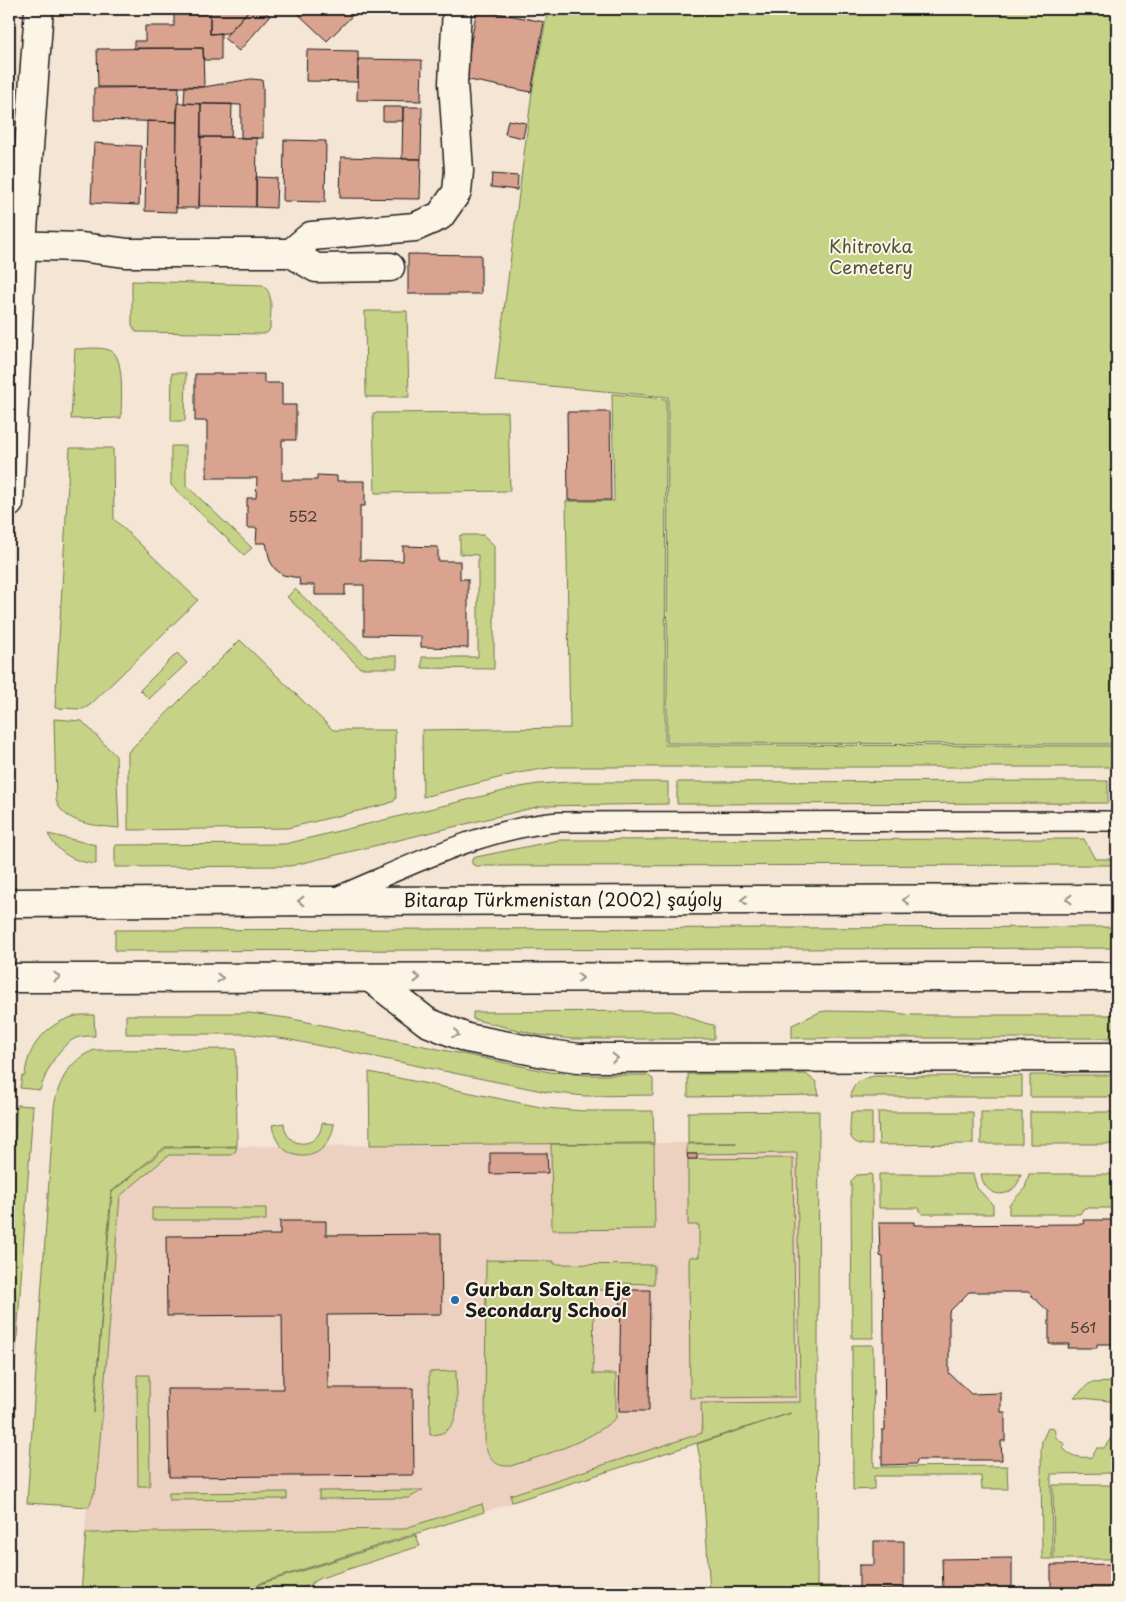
<svg xmlns="http://www.w3.org/2000/svg" width="1126" height="1602" font-family="'Playpen Sans',sans-serif">
  <style>
    .built { fill: #edd1c0 }
    .green { fill: #c6d386; stroke: #717851 }
    .building { fill: #d9a390; stroke: #1c1c1c }
    .lines { fill: none; stroke-linecap: round; stroke-linejoin: round }
    .service-casing { stroke: #1c1c1c; stroke-width: 22 }
    .minor-casing { stroke: #1c1c1c; stroke-width: 31 }
    .tertiary-casing { stroke: #1c1c1c; stroke-width: 31 }
    .secondary-casing { stroke: #1c1c1c; stroke-width: 31 }
    .service { stroke: #fcf5e5; stroke-width: 19 }
    .minor { stroke: #fcf5e5; stroke-width: 28 }
    .tertiary { stroke: #fcf5e5; stroke-width: 28 }
    .secondary { stroke: #fcf5e5; stroke-width: 28 }
    .oneway { stroke: #97938b }
    .poi-dot { fill: #1f6fb2; stroke: #fcf5e5; stroke-width: 2 }
    .labels { text-anchor: middle; stroke-width: 4; stroke-linejoin: round; paint-order: stroke }
    .number-label { font-size: 15px; fill: #4b3e39 }
    .park-label { font-size: 18px; fill: #4f533c; stroke: #fcf5e5 }
    .street-label { font-size: 18px; fill: #1c1c1c; stroke: #fcf5e5 }
    .poi-label { font-size: 18px; font-weight: bold; fill: #1c1c1c; stroke: #fcf5e5; text-anchor: start }
  </style>
  <rect width="100%" height="100%" fill="#f5e5d4"/>
  <filter id="ink" filterUnits="userSpaceOnUse"><feTurbulence type="fractalNoise" baseFrequency=".02" numOctaves="2"/><feDisplacementMap in="SourceGraphic" scale="10" xChannelSelector="R" yChannelSelector="G"/><feConvolveMatrix kernelMatrix="1 2 1 2 8 2 1 2 1" color-interpolation-filters="sRGB"/></filter>
  <g filter="url(#ink)">
    <!-- built -->
    <path class="built" d="M805 1142 809 1407 263 1583 244 1593H80L112 1192 166 1147Z"/>
    <!-- green -->
    <path class="green" d="M548 9H1117V744L667 743 668 397 495 381 532 92Z
      M132 281 262 285C275 292 270 314 270 328L268 332 264 334 136 332 132 325Z
      M365 311H407L409 397H366Z
      M75 349C86 349 101 346 111 351 125 356 121 404 121 418L71 419Z
      M172 373H186L185 421H171Z
      M612 394 666 399 665 745 1117 746V767H555L518 773 423 797 422 730 570 728 566 501H614Z
      M508 412 510 491 375 493 373 413Z
      M171 446H186V485L252 548 244 555 171 485Z
      M70 448H113L114 519 198 600 90 705 83 709 55 708Z
      M460 535H483L494 545V669L422 668V657H478V555L460 554Z
      M295 589 366 656H397V668H360L287 597Z
      M240 640 333 730H395L396 798 394 801 387 804 288 828 128 830V752Z
      M177 653 187 663 149 699 140 690Z
      M54 719 82 721 116 756 119 828C98 826 63 824 56 800Z
      M1108 781V803L677 804V782Z
      M569 782H668V804L541 806 290 866 115 867V845L285 844 520 787 538 784Z
      M48 834 96 845V864C75 862 58 854 48 834Z
      M1084 839 1095 859H1117V865L476 866 472 864V859L476 857 559 840Z
      M1117 927V948L115 951V930Z
      M672 1011C687 1015 699 1023 714 1025V1039H572L539 1035 480 1021 473 1019V1012Z
      M826 1011 887 1012 913 1015H1117V1038H792V1025L820 1012Z
      M197 1013H249L288 1018 550 1072 585 1075H647L653 1079V1095L585 1096 547 1092 286 1039 249 1034H126V1015H190Z
      M81 1015H94L95 1036C90 1036 84 1036 79 1037 59 1043 46 1072 40 1090L20 1088 22 1076H25C27 1044 50 1020 81 1015Z
      M236 1049 237 1146 165 1147 111 1192 94 1413 112 1192 166 1148 237 1147 235 1152 231 1155H169L120 1196 96 1488 89 1507 27 1503 54 1108C57 1084 70 1058 95 1050Z
      M369 1072 545 1108 584 1111H653L654 1143 370 1145Z
      M688 1074H806L816 1082 819 1095 688 1097Z
      M1030 1075H1117V1097H1030Z
      M875 1076H1022V1097H851C851 1084 862 1078 875 1076Z
      M17 1105 33 1106 9 1453V1228Z
      M819 1111 817 1586H840V1593H710L702 1468 697 1444 791 1413 512 1502 510 1495 702 1433 701 1403 800 1402 797 1153 687 1154V1144L737 1143H688V1112Z
      M851 1112H872V1145C845 1145 850 1134 851 1112Z
      M878 1112H973V1144L879 1145Z
      M981 1112H1022V1144H981Z
      M1030 1112H1117V1144H1030Z
      M284 1123C285 1150 320 1150 322 1123L334 1124C329 1166 278 1167 272 1125Z
      M551 1144H654L655 1229 552 1230Z
      M793 1158 796 1397 690 1398 689 1257H699V1225H688V1159Z
      M872 1174 873 1338H852L851 1181 857 1175Z
      M879 1174H973L977 1188 993 1205V1214H922L919 1208H879Z
      M981 1174H1021C1016 1200 985 1201 981 1174Z
      M1029 1174H1117V1208H1084L1080 1214H1009V1205L1025 1188Z
      M152 1208H266V1220H152Z
      M486 1260 554 1261V1264L654 1265V1284L618 1283V1290H594L593 1374H616V1418C587 1443 547 1454 511 1466 495 1467 488 1459 485 1444Z
      M852 1345H873L874 1467 1007 1466 1008 1489H982L981 1476H874V1489L853 1490Z
      M456 1371C456 1396 465 1435 430 1435L429 1372Z
      M137 1375H149L150 1486H138Z
      M1117 1382V1402L1074 1397 1090 1383Z
      M1051 1427 1054 1428C1056 1438 1055 1439 1065 1444L1063 1448C1071 1457 1079 1458 1092 1457L1097 1448H1104L1114 1434 1117 1436V1473L1051 1474 1052 1559H1042L1041 1451 1042 1441 1048 1428Z
      M1053 1485H1117V1559H1054Z
      M423 1490 409 1498 319 1499V1491Z
      M287 1492V1499L169 1500V1493Z
      M482 1504 484 1512 263 1582 243 1593H81L86 1533 402 1529Z
      M416 1535 420 1546 321 1578 294 1593H246L263 1583Z"/>
    <!-- building -->
    <path class="building" d="M174 9H190L210 15V34L221 33V60H204L203 48H134V41H145V26H174Z
      M190 9H206L205 13Z
      M210 9H250L228 33 210 34Z
      M250 9H262L270 16 239 51 224 38Z
      M293 9H351L355 13 327 41Z
      M477 9 544 22 531 92 464 79Z
      M203 48 204 87H98L97 49Z
      M307 50 358 51V82L306 81Z
      M358 59 422 60 421 101 357 100Z
      M251 79 262 80 263 87V138H241V105L184 103 185 86 204 87Z
      M179 87 177 122 94 120V88Z
      M177 103 201 104 199 208H176Z
      M201 104H232L231 137H201Z
      M383 107H403V121H383Z
      M403 107H422L421 159H402Z
      M508 120 526 123 523 138 505 134Z
      M147 121 177 122 176 212 145 211Z
      M201 137 257 138 256 207 199 206Z
      M284 140 326 141 325 202 283 201Z
      M94 143 141 146 139 205 91 203Z
      M341 157 421 159 420 199 340 198Z
      M492 174 518 176 517 190 491 187Z
      M256 177 277 178 276 208 256 207Z
      M408 254 481 255V294H408Z
      M195 374H264V383H282V405H296V440H282V480H317V475L337 476V481H365V506H360V560L403 561V546L438 547V561H460V579H468V648L421 647V636L364 635V585H345V595H315V585H300L299 578 283 575 275 569 270 561 266 543H256L257 528H247V498H256L257 478H207V421H195Z
      M567 412H610L611 500H568Z
      M490 1153H547L548 1173 490 1174Z
      M687 1154H697V1159H688Z
      M1083 1220H1117V1255H1115L1116 1344H1097V1348H1068L1069 1344H1049V1312L1028 1292H969L949 1312V1373L971 1394 1001 1393V1412H1005V1441H1001L1002 1460H917L916 1464 882 1465V1430H885L883 1257 880 1256 879 1222H914V1225L1084 1224Z
      M280 1221H326V1235L441 1234 442 1314 327 1315 328 1388H413L414 1475 169 1477 167 1389H283L282 1315 167 1316 166 1236 280 1235Z
      M621 1290H650L649 1411H619Z
      M874 1541H904V1589L859 1590V1565H874Z
      M1012 1558V1593H943L942 1559Z
      M1117 1564V1593H1051V1565Z"/>
    <g class="lines">
      <!-- service casing -->
      <g class="service-casing">
        <path id="service" d="M336 897C408 867 480 829 558 822L1109 821"/>
      </g>
      <!-- minor casing -->
      <g class="minor-casing">
        <path id="minor" d="M9 245 80 247 127 253H291L316 268 390 267
          M291 253 311 236 415 227 440 216 457 192 459 171 453 83 457 9
          M372 979 427 1022 467 1038 549 1054 579 1058 1117 1057"/>
      </g>
      <!-- tertiary casing -->
      <g class="tertiary-casing">
        <path id="tertiary" d="M9 503 22 244 39 9"/>
      </g>
      <!-- secondary casing -->
      <g class="secondary-casing">
        <g id="secondary">
          <path id="s1" d="M9 903 327 901 1117 899"/>
          <path d="M9 978 1117 977"/>
        </g>
      </g>
      <!-- service -->
      <use href="#service" class="service"/>
      <!-- minor -->
      <use href="#minor" class="minor"/>
      <!-- tertiary -->
      <use href="#tertiary" class="tertiary"/>
      <!-- secondary -->
      <use href="#secondary" class="secondary"/>
    </g>
    <!-- one-way arrows -->
    <defs><path id="oneway-chevron" d="M-2-3.5L2.5 0L-2 3.5" fill="none" stroke-width="1.6" stroke-linecap="round" stroke-linejoin="round" transform="scale(1.25)"/></defs>
    <g class="oneway">
      <use href="#oneway-chevron" transform="translate(1069 899) rotate(180)"/>
      <use href="#oneway-chevron" transform="translate(744 900) rotate(180)"/>
      <use href="#oneway-chevron" transform="translate(906 900) rotate(180)"/>
      <use href="#oneway-chevron" transform="translate(301 901) rotate(180)"/>
      <use href="#oneway-chevron" transform="translate(57 977)"/>
      <use href="#oneway-chevron" transform="translate(220 978)"/>
      <use href="#oneway-chevron" transform="translate(417 978)"/>
      <use href="#oneway-chevron" transform="translate(580 978)"/>
      <use href="#oneway-chevron" transform="translate(456 1034) rotate(22)"/>
      <use href="#oneway-chevron" transform="translate(615 1058)"/>
    </g>
  </g>
  <!-- markers -->
  <circle class="poi-dot" cx="455" cy="1300" r="5"/>
  <g class="labels">
    <!-- number labels -->
    <g class="number-label">
      <text x="303" y="522">552</text>
      <text x="1083" y="1333">561</text>
    </g>
    <!-- park labels -->
    <g class="park-label">
      <text x="871" y="253">Khitrovka<tspan x="871" dy="21">Cemetery</tspan></text>
    </g>
    <!-- street labels -->
    <g class="street-label">
      <text dy="6" stroke="none"><textPath href="#s1" startOffset="554">Bitarap Türkmenistan (2002) şaýoly</textPath></text>
    </g>
    <!-- poi labels -->
    <g class="poi-label">
      <text x="465" y="1296">Gurban Soltan Eje<tspan x="465" dy="21">Secondary School</tspan></text>
    </g>
  </g>
  <!-- margin -->
  <rect width="1126" height="1602" fill="none" stroke="#fcf5e5" stroke-width="30"/>
  <rect x="15" y="15" width="1096" height="1572" fill="none" stroke="#1c1c1c" stroke-width="2" filter="url(#ink)"/>
</svg>
